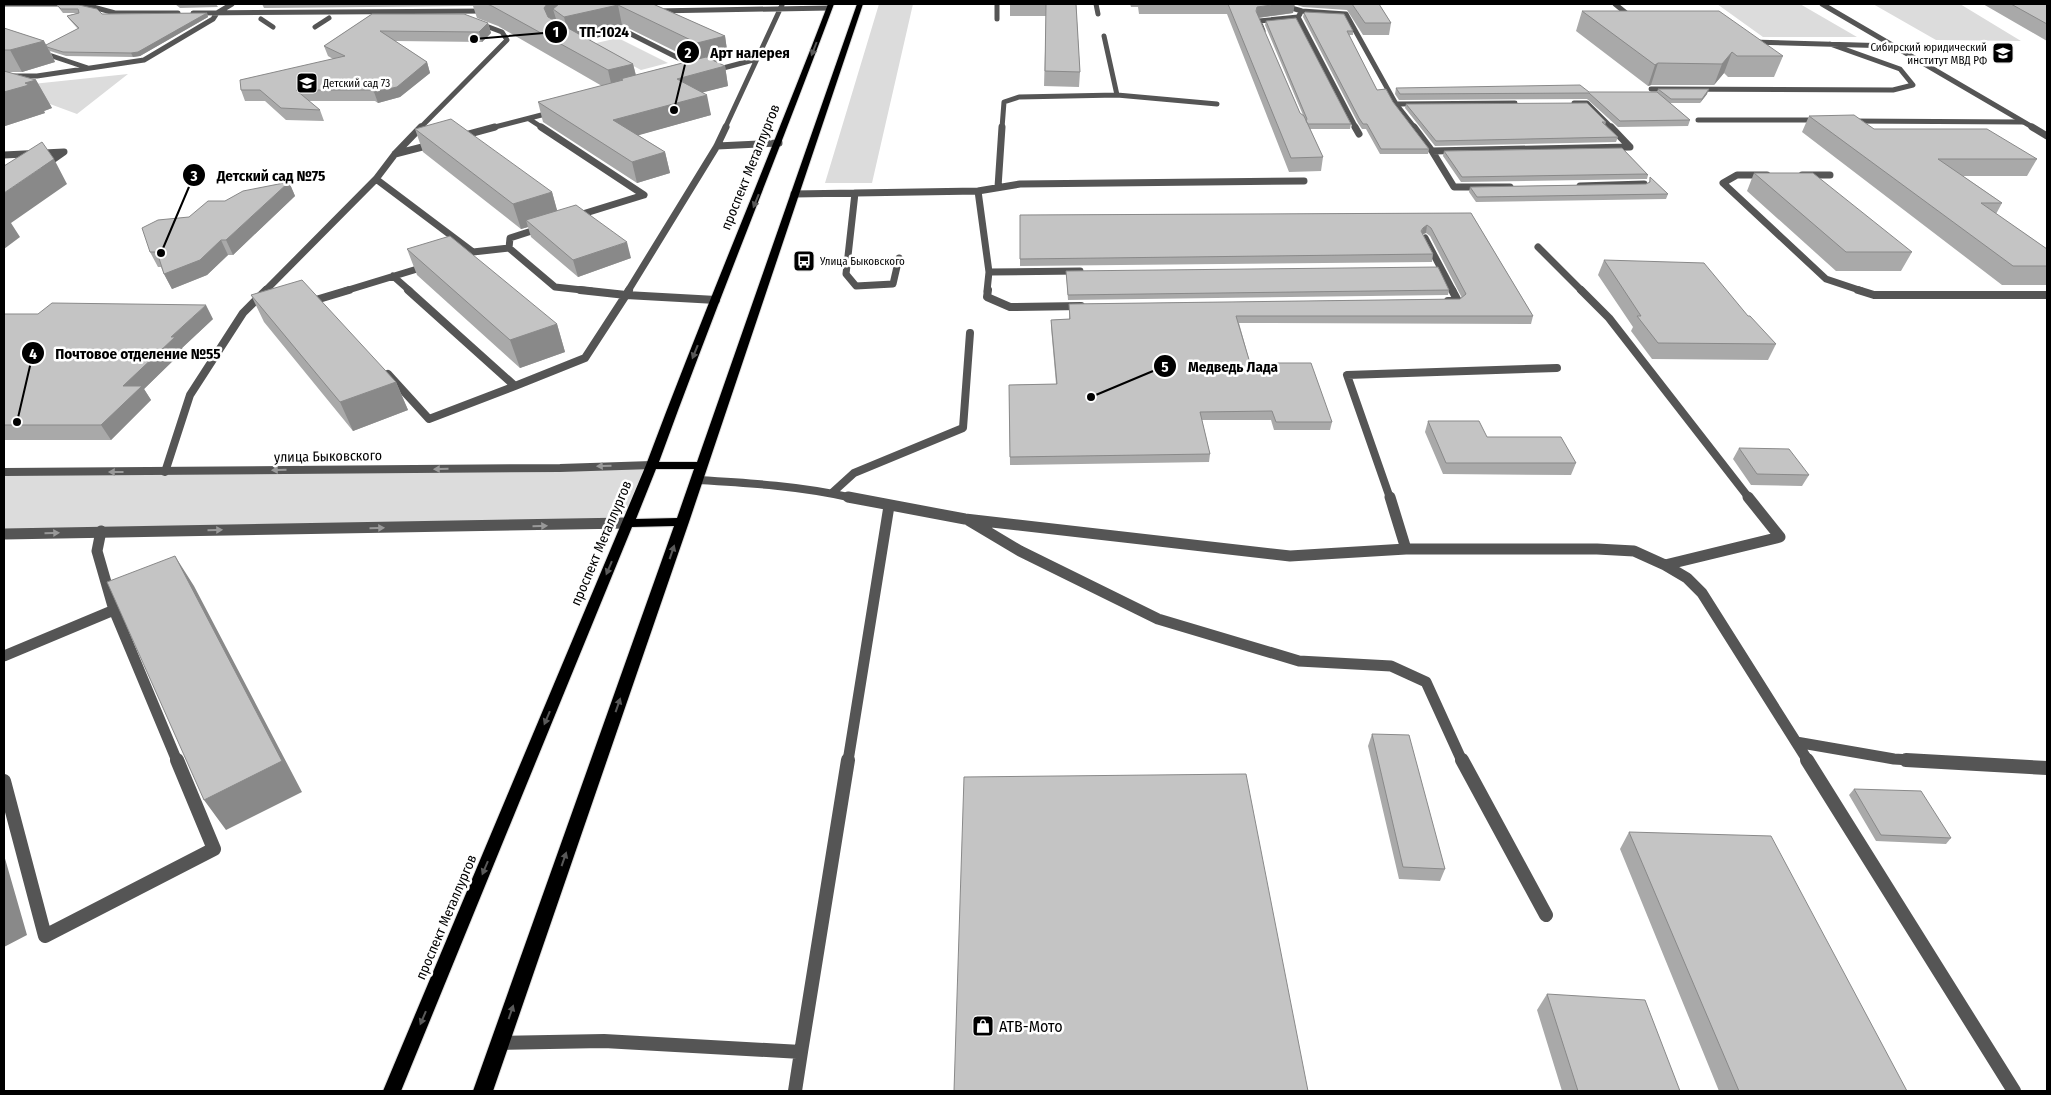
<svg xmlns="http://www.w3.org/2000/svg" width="2051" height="1095" font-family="'Fira Sans Condensed',sans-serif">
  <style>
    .green { fill: #dcdcdc }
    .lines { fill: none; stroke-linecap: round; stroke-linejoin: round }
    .primary-casing { stroke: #dbdbdb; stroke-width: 2 }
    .lane-far4 { stroke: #555; stroke-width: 5 }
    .lane-far3 { stroke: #555; stroke-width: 7 }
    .lane-far2 { stroke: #555; stroke-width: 8 }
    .lane-far1 { stroke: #555; stroke-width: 11 }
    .lane { stroke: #555; stroke-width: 14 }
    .street-far3 { stroke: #555; stroke-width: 5 }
    .street-far2 { stroke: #555; stroke-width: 7 }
    .street-far1 { stroke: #555; stroke-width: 8 }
    .street { stroke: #555; stroke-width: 11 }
    .primary { fill: #000; fill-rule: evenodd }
    .wall { fill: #a9a9a9; fill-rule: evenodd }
    .shaded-wall { fill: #898989 }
    .building { fill: #c4c4c4; stroke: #898989 }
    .oneway { fill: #595959 }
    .oneway2 { fill: #999 }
    .labels { text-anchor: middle; stroke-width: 5; stroke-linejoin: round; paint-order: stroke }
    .far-poi-label { font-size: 11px; fill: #000; stroke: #fff; text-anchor: start }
    .street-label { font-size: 14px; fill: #000; stroke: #fff }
    .near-poi-label { font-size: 16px; fill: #000; stroke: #fff; text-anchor: start }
    .leader { fill: none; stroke: #000; stroke-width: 2 }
    .callout-dot { fill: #000; stroke: #fff; stroke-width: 2 }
    .mark-label { font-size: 15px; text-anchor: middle; font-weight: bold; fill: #fff }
    .callout-label { font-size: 15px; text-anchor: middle; font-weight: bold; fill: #000; stroke: #fff; stroke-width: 5; stroke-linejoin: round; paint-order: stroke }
  </style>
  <rect width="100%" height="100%" fill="#fff"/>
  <!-- green -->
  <path class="green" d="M879 4H913L872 183H825Z
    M1717 4H1800L1857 37H1763Z
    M1873 4H1960L2021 41 1936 40Z
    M618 38 668 63 641 70 592 44Z
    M128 74 77 114 4 87Z
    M652 465 628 523 4 534V472Z"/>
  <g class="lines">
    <!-- primary casing -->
    <g class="primary-casing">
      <path id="primary" d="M828 4H834C777 157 715 308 659 462H697L857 4H863L689 522 493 1091H473L674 526 632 527 401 1091H383L646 465C704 310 769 158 828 4ZM656 469H694L677 518 636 519Z"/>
    </g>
    <!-- lane-far4 -->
    <path class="lane-far4" d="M4 4H82L115 13H178
      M997 4V19
      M1096 4 1098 14
      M1277 4 1302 11 1346 14 1396 104 1415 128
      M1615 4 1631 17
      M655 11 829 8
      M193 13 488 11
      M1300 14 1298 17 1356 128
      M261 19 273 27
      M315 27 329 18
      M1263 31 1259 21 1298 17
      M573 41 621 29 696 67
      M1751 42 1892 46
      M40 52 88 68
      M712 71 757 59
      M4 76H37L144 60 213 19 217 13 232 4
      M1651 89 1893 90 1913 85 1900 69 1830 44
      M1117 95 1217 104
      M1574 103H1587L1612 128
      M1396 104 1515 103
      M529 119 543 128
      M1698 120H1819
      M1849 121 2023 122
      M420 128 507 40 502 32 478 23
      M491 128 553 112
      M725 128 782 5
      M1002 128 1004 102 1019 97 1117 95 1104 36"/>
    <!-- lane-far3 -->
    <path class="lane-far3" d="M541 127 644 195 576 216
      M1355 127 1359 134
      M1414 127 1432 151 1454 187H1510
      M458 137 495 127
      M717 146 779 143
      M1432 151 1630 147 1611 127
      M395 154 434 144
      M4 155 64 152 44 166
      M1767 175H1737L1723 183 1826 279 1862 291
      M1802 175H1830
      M376 179 473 252
      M1580 186 1644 184
      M998 187 1002 127
      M978 191 989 272 987 291
      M855 193 846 274 856 286 893 284 899 258
      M794 194 978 191 1020 184 1304 181
      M1425 238 1453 291
      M1538 247 1582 291
      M509 248 555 287 591 291
      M457 257 473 252 509 248 510 238 541 228
      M989 272 1080 271
      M393 276 410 291
      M265 291 376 179 395 154 421 127
      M345 291 427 266
      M628 291 717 146 726 127"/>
    <!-- lane-far2 -->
    <path class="lane-far2" d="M580 290 626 295 629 290
      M988 290 987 297 1010 307 1081 306
      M1581 290 1609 318 1749 498
      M1858 290 1874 295H2047
      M1448 301H1458L1452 290
      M309 302 349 290
      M388 374 429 419 515 386 408 290
      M515 386 585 358 626 295 716 300
      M165 472 190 395 243 313 266 290
      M697 480C749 483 802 486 853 498
      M832 493 854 473 963 428 970 333
      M1390 498 1347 375 1557 368"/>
    <!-- lane-far1 -->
    <path class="lane-far1" d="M848 497 965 519 1290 556 1406 549H1597L1634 551 1665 565 1687 578 1702 593 1796 742 1894 759 1927 761
      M1390 497 1406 549
      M968 520 1020 551 1158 619 1299 661 1391 666 1426 682 1462 761
      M101 531 97 551 114 610 177 761
      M1665 565 1780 537 1748 497
      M4 656 114 610
      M1796 742 1808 761
      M848 761 889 506"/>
    <!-- lane -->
    <path class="lane" d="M1462 760 1546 915
      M1807 760 2014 1091
      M1906 760 2047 768
      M4 781 45 936 214 849 177 760
      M500 1043 604 1041 801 1052 795 1091
      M801 1052 848 760"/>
    <!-- street-far3 -->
    <path class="street-far3" d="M1822 4 2034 128"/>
    <!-- street-far2 -->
    <path class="street-far2" d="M2032 127 2047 136"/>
    <!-- street-far1 -->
    <path class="street-far1" d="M4 472 560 468 652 465"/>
    <!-- street -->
    <path class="street" d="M4 534 628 523"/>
    <!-- primary -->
    <use href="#primary" class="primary"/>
  </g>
  <!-- wall -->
  <path class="wall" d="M175 4H216L218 7 180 8Z
    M262 4H656L655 5 725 36 728 57 714 61 725 66 728 86 703 92 711 115 638 135 665 152 670 173 637 183 543 122 538 102 602 86 498 26 477 18 473 6 264 8ZM622 25 693 60 636 75 633 64 580 35Z
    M1010 4H1076L1080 72 1079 87 1044 86 1046 16H1010Z
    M1130 4H1449H1379L1391 23 1389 35H1363L1347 10 1303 7 1294 4 1293 13 1259 18 1300 113 1303 115 1265 25 1266 21 1351 124 1350 129H1310L1323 157 1321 171 1289 172 1227 14H1139L1138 7H1131Z
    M1983 4H2047V41Z
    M57 5 102 14 207 13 208 17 140 56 133 57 66 56 50 51 55 62 22 72H8L36 80 52 108 44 111 45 113 5 126 4 125V28L44 41 46 45 78 29 69 19 67 16 77 13H63L59 8Z
    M1582 11 1783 56 1774 77H1728L1724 73 1714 85H1651L1648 86 1576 31Z
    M1304 13 1353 31V35H1349L1377 90 1393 102 1429 149 1428 154H1380L1366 129H1362L1358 123 1303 17Z
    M372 14 488 23 491 33 482 42 395 41 427 62 430 73 400 97 378 103 375 101H309L320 110 324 121 286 120 265 101H245L241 90 333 59 328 56 324 46Z
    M1396 88 1589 92H1657L1658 89 1707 94 1700 103H1670L1690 120 1688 126 1618 127 1587 99 1399 100 1395 94Z
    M1406 104 1606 122 1605 125 1618 137 1616 142 1435 146 1405 108Z
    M1809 116 1874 129 2037 159 2027 176H1963L2002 203 1996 214 2047 249V285H2002L1802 132Z
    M415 129 552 192 557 211 631 258 578 277 531 237 528 227 521 229 423 152Z
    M1622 148 1648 175 1647 179H1644L1461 182 1443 156 1444 151Z
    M1754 173 1912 252 1901 271H1836L1747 191Z
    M1650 177 1668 194 1666 199 1476 202 1469 192 1470 187 1646 184 1649 183Z
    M289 182 295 196 233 255H228L207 275 172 289 164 274 161 267H158L150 252 189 217 225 201Z
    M1471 213 1533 316 1531 324 1239 323 1250 363 1332 422 1330 430H1274L1271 420H1202L1210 454 1209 462 1010 465 1009 385 1056 384 1051 327V320L1069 319V304L1460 299 1462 298 1430 236 1426 233 1423 234 1433 254 1432 262 1020 266V215Z
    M407 249 557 324 565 352 520 368 417 275Z
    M1604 260 1748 316 1776 344 1768 360 1652 359 1631 331 1633 327 1598 275Z
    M1066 271 1449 290 1448 295 1068 300Z
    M251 295 396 382 408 410 353 431 264 322Z
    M4 314 213 319 182 348 183 351 144 389 151 400 111 440H4Z
    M1428 421 1487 437 1576 463 1571 475 1443 474 1425 432Z
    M1739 448 1809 475 1802 486 1751 485 1733 459Z
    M1372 734 1445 869 1440 881 1399 879 1368 746Z
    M1854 789 1951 838 1946 844 1876 841 1849 795Z
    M1629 832 1907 1091H1719L1620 849Z
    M1547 994 1680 1091H1562L1537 1010Z"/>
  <!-- shaded-wall -->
  <path class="shaded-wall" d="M547 4H558L560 14 553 9 556 19 549 28 544 8Z
    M1279 4H1295L1293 13 1256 18 1257 7Z
    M618 5 622 25 569 37 564 17Z
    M207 13 208 17 140 56 133 57 131 53Z
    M488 23 491 33 482 42 479 32Z
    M725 36 728 57 701 65 697 43Z
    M44 41 55 62 22 72 10 50Z
    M1732 52 1724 73 1714 85 1722 64Z
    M427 62 430 73 400 97 378 103 374 92Z
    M1658 63 1651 85 1648 86 1655 65Z
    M633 64 638 85 620 79 622 90 613 92 608 70Z
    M725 66 728 86 681 98 677 79Z
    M36 80 52 108 44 111 45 113 5 126 4 124V92L25 83Z
    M1709 89 1707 94 1700 103 1702 99Z
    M707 95 711 115 618 141 613 120Z
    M665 152 670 173 637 183 632 162Z
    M54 159 67 184 11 223 20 237 4 249V193Z
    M289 182 295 196 233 255 226 240Z
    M552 192 559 217 526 220 528 227 521 229 513 204Z
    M1427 225 1426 233 1421 235 1423 228Z
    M221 240 228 255 207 275 172 289 164 274Z
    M627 242 631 258 578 277 573 260Z
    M206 305 213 319 182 348 183 351 144 389 151 400 111 440 101 425 123 386 171 337Z
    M557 324 565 352 520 368 510 340Z
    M396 382 408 410 353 431 340 402Z
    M175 556 194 586 302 792 226 830 204 800Z
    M4 855 27 935 4 947Z"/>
  <!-- building -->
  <path class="building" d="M487 4H547L544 8 548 17 633 64 608 70 492 6Z
    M559 4H653L725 36 697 43 618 5 564 17 553 9Z
    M1046 4H1076L1080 72 1045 71Z
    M1228 4H1279L1257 7 1256 11 1300 113 1304 116 1323 157 1291 158Z
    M1352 4H1379L1391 23H1365Z
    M2011 4H2047V24Z
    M57 5H79L97 9 102 14 207 13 138 52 131 53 63 52 47 47 46 45 79 28 67 16 79 13 78 9H61Z
    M1582 11H1719L1783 56H1737L1732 52 1722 64 1658 63 1655 65Z
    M1305 12 1344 14 1353 31H1347L1377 90 1386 89 1393 102 1429 149H1381L1367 124H1363L1359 118 1304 13Z
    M372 14H464L488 23 479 32 380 31 427 62 397 87 374 92 371 90H296L320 110 281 108 260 90H241L240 80 345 56 324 46Z
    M1296 18 1351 124H1308L1306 121 1307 119 1266 21Z
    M4 28 44 41 10 50H4Z
    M706 57 725 66 677 79 707 95 613 120 665 152 632 162 538 102 623 80 620 79Z
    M4 71 36 80 25 83 29 85 4 92Z
    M1580 85 1589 92H1657L1690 120 1620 121 1589 93 1400 94 1396 88Z
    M1658 89H1709L1702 99H1671Z
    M1587 103 1606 122H1602L1618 137 1436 141 1406 104Z
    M1854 115 1874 129H1987L2037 159H1938L2002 203H1981L2047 249V266H2013L1809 116Z
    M451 119 552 192 513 204 415 129Z
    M42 142 54 159 4 193V166Z
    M1622 148 1648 175 1646 174 1462 177 1444 151Z
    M1754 173H1813L1912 252H1846Z
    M1650 177 1668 194 1477 197 1470 187 1646 184 1650 182Z
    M289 182 226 240H221L200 260 164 274 157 252H150L142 228 158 220 189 217 208 201H225L243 191Z
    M576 205 627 242 573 260 526 220Z
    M1471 213 1533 316H1236L1250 363H1311L1332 422H1276L1272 411 1200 412 1210 454 1010 457 1009 385 1057 384 1051 320 1070 319 1069 304 1460 299 1466 294 1431 228 1427 225 1423 228 1421 231 1433 254 1020 259V215Z
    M450 236 557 324 510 340 407 249Z
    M1604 260 1704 263 1748 316H1750L1776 344 1658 343 1637 316H1641Z
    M1438 267 1449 290 1068 295 1066 271Z
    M302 280 396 382 340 402 251 295Z
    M52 303 206 305 171 337H175L123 386H142L101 425H4V314H38Z
    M1428 421H1479L1487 437H1561L1576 463H1446Z
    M1739 448 1789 449 1809 475 1757 474Z
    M175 556 282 761 204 800 107 582Z
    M1372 734 1409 735 1445 869 1403 867Z
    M1246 774 1308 1091H954L964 777Z
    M1854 789 1921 791 1951 838 1881 835Z
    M1629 832 1771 836 1907 1091H1739Z
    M1547 994 1645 1000 1680 1091H1578Z"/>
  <!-- one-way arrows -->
  <defs><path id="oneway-solid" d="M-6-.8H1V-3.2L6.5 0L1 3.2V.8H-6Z" transform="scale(1.25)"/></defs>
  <g class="oneway">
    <use href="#oneway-solid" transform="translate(814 49) rotate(111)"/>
    <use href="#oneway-solid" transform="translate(756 201) rotate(112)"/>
    <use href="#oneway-solid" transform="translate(695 352) rotate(112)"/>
    <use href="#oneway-solid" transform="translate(672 552) rotate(-71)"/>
    <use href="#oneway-solid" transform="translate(609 568) rotate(113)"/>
    <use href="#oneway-solid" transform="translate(618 705) rotate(-71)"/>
    <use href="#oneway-solid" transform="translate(547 718) rotate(113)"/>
    <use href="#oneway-solid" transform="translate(564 859) rotate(-71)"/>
    <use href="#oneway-solid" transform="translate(485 868) rotate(113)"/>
    <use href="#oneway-solid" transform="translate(511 1012) rotate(-71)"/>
    <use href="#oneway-solid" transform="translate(423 1018) rotate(113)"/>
  </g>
  <g class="oneway2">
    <use href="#oneway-solid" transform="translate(604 466) rotate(178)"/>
    <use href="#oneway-solid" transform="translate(441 469) rotate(179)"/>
    <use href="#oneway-solid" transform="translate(279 470) rotate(179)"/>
    <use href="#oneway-solid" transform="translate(116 472) rotate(180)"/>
    <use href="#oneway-solid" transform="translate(540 526) rotate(-2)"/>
    <use href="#oneway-solid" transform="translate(377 528) rotate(-1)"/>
    <use href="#oneway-solid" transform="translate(215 530) rotate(-1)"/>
    <use href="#oneway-solid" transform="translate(52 533) rotate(-2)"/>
  </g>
  <!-- icons -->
  <defs>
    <g id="university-square" transform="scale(1.125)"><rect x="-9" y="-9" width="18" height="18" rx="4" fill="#000" stroke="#fff"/><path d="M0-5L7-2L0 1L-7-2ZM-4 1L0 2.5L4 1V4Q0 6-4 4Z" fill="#fff"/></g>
    <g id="school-square" transform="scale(1.125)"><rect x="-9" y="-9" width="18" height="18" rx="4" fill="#000" stroke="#fff"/><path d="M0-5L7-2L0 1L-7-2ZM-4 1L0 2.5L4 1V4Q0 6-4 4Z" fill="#fff"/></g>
    <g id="bus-square" transform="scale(1.125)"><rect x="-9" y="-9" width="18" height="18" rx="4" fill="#000" stroke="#fff"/><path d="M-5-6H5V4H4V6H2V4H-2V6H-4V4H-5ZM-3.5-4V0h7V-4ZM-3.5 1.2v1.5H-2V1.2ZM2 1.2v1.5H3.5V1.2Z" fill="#fff"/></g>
    <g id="shop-square" transform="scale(1.125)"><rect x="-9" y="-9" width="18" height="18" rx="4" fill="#000" stroke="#fff"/><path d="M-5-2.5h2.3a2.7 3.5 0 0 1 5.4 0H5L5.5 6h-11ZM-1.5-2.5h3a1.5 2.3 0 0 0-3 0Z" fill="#fff"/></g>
  </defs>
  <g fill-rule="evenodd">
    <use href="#university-square" x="2003" y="53"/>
    <use href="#school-square" x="307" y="83"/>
    <use href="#bus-square" x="804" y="261"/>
    <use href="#shop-square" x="983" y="1026"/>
  </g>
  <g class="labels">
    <!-- far-poi labels -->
    <g class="far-poi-label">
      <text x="1987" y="51" text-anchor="end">Сибирский юридический<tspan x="1987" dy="13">институт МВД РФ</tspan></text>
      <text x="323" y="87">Детский сад 73</text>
      <text x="820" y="265">Улица Быковского</text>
    </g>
    <!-- street labels -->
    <g class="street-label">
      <text transform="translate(750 167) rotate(-68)" y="5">проспект Металлургов</text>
      <text transform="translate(328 456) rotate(-1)" y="5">улица Быковского</text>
      <text transform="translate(601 543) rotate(-67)" y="5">проспект Металлургов</text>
      <text transform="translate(446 917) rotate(-67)" y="5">проспект Металлургов</text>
    </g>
    <!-- near-poi labels -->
    <g class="near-poi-label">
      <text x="999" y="1032">АТВ-Мото</text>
    </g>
  </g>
  <!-- callouts -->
  <path class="leader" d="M474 39L556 32M674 110L688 52M161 253L194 175M17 422L33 353M1091 397L1165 366"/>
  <g class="callout-dot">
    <circle cx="474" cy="39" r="5"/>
    <circle cx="674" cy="110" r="5"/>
    <circle cx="161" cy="253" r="5"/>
    <circle cx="17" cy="422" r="5"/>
    <circle cx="1091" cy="397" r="5"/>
    <circle cx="556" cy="32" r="12"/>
    <circle cx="688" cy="52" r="12"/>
    <circle cx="194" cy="175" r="12"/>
    <circle cx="33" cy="353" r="12"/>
    <circle cx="1165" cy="366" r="12"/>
  </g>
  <g class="mark-label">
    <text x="556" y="37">1</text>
    <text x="688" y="58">2</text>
    <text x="194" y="181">3</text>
    <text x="33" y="359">4</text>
    <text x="1165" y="372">5</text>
  </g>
  <g class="callout-label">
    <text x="604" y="37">ТП-1024</text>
    <text x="750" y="58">Арт налерея</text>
    <text x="271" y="181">Детский сад №75</text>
    <text x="138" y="359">Почтовое отделение №55</text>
    <text x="1233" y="372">Медведь Лада</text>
  </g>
  <!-- border -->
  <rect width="2051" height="1095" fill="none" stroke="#000000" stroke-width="10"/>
</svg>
